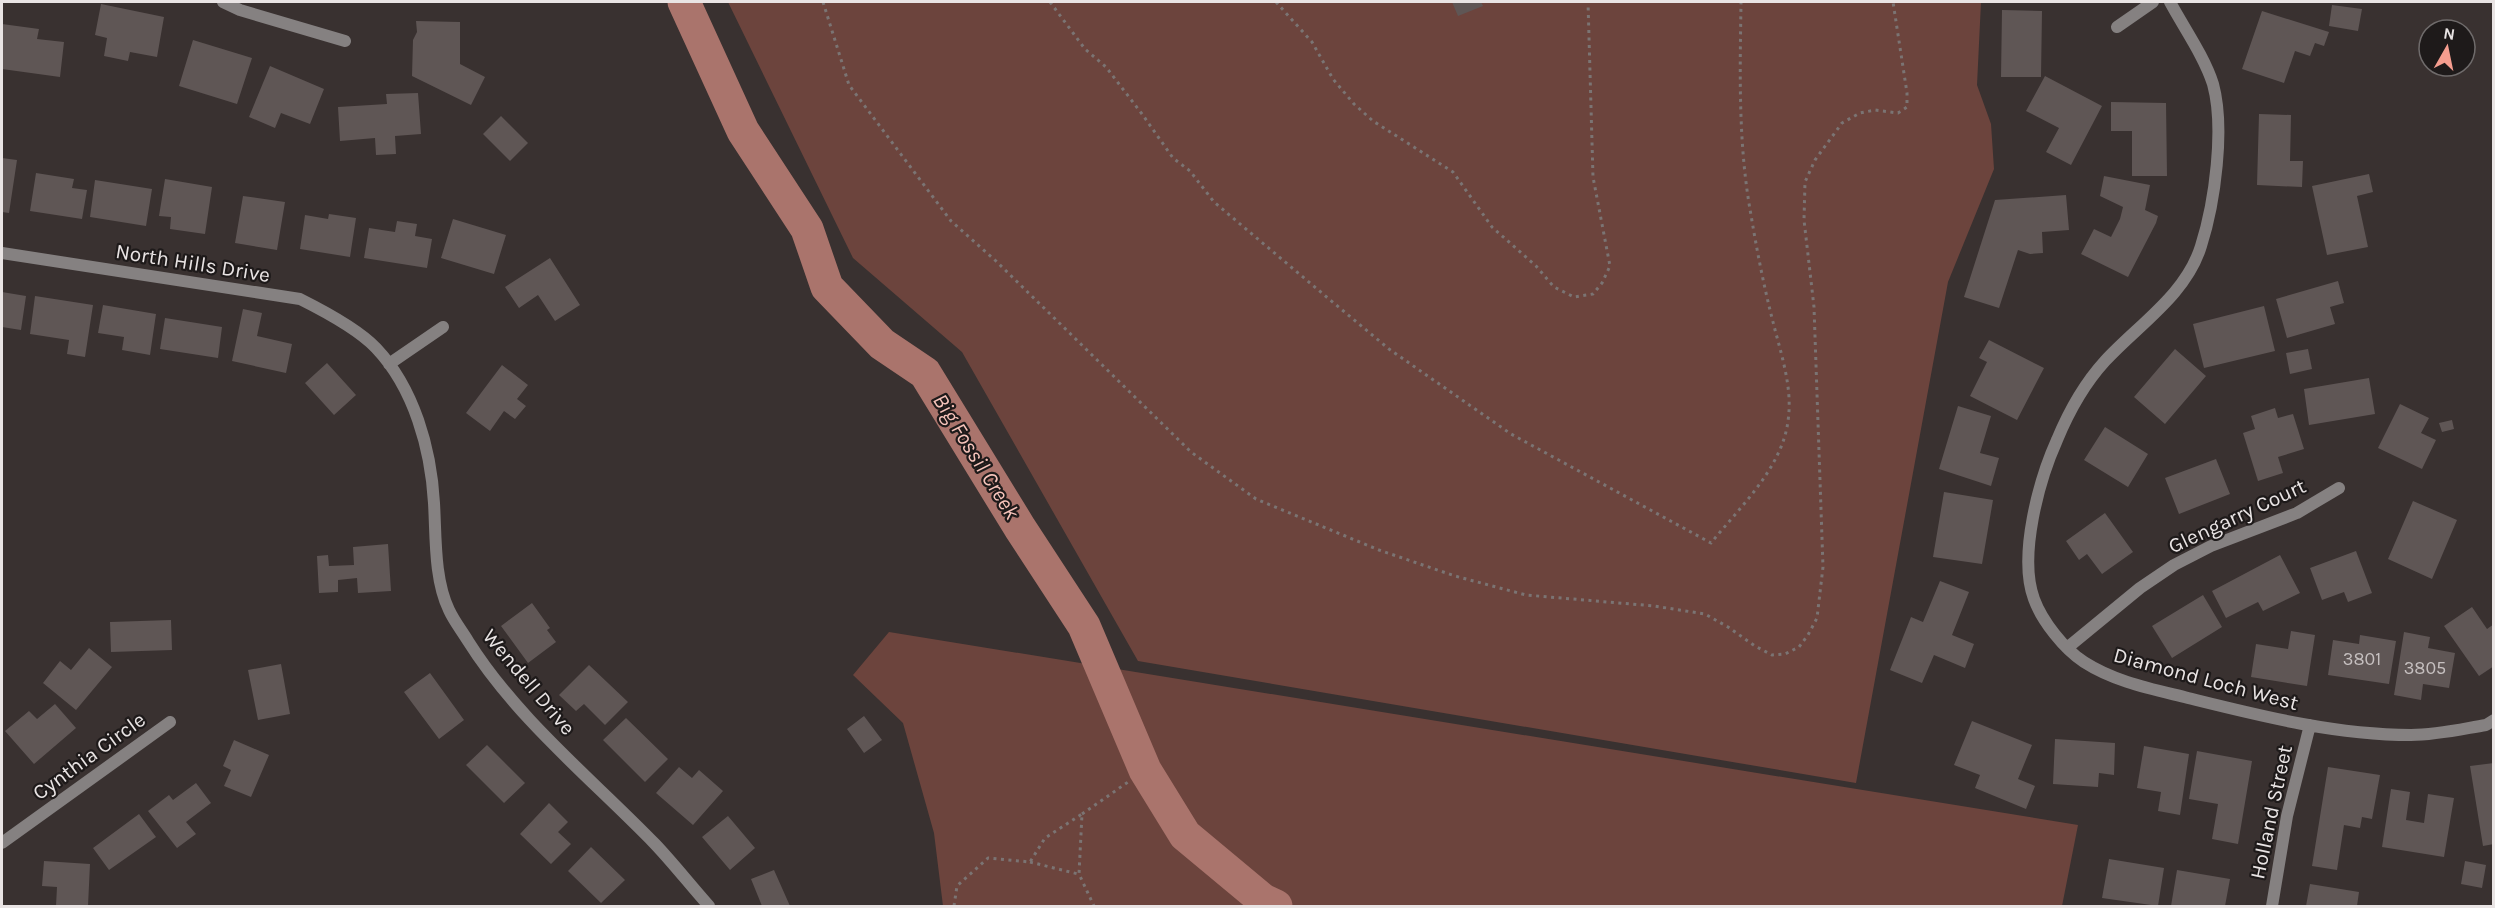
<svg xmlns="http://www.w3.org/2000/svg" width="2495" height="908" font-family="Karla,sans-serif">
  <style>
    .green { fill: #6c443d }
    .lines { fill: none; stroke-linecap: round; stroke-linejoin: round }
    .river { stroke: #aa746c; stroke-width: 33 }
    .building { fill: #5f5655 }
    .path { stroke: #7b7473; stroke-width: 3; stroke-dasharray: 3 4.5; stroke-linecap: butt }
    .minor { stroke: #858181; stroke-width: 12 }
    .labels { text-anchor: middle; stroke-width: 4.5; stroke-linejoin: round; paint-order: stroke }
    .number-label { font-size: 18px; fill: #c6c0c0 }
    .street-label { font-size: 21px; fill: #e9e4e4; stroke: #1e1a1a }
    .water-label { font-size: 22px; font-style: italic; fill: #f7c4bb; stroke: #1e1a1a }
  </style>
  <rect width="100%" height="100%" fill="#393130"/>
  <!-- green -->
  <path class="green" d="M728 2H1981L1977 85 1991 124 1994 169 1948 282 1856 783 1138 661 962 352 853 258Z
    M889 632 2078 825 2062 906H943L934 833 903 723 853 675Z"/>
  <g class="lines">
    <!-- river -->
    <path class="river" d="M684 2 743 131 807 229 827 287 882 344 925 373 1020 528 1084 626 1145 770 1185 835 1263 900 1276 906"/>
  </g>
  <!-- building -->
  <path class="building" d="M1452 2H1481L1483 6 1458 16Z
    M101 4 164 17 157 57 130 52 128 61 104 56 107 38 95 35Z
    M2332 5 2362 9 2358 31 2329 26Z
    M2002 10 2042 11 2041 77H2001Z
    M2262 11 2329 32 2324 46 2315 43 2310 56 2295 51 2284 83 2242 69Z
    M416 21 460 22V64L485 77 471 105 412 76 413 40 417 32Z
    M2 24 39 29 37 39 64 42 60 77 2 69Z
    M193 40 252 58 237 104 179 86Z
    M270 66 324 89 310 124 281 113 275 128 249 117Z
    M2045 76 2102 106 2071 165 2046 152 2059 128 2026 111Z
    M418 93 421 134 395 136 396 154 376 155 375 138 340 141 338 107 387 104 386 94Z
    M2111 102 2166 103 2167 176H2132V131H2111Z
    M2259 114 2291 115 2290 161H2303L2302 187 2257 185Z
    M501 116 528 143 510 161 483 134Z
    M2 158 17 160 9 213 2 212Z
    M36 173 74 179 72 188 87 190 82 219 30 211Z
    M2369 174 2373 192 2357 196 2368 247 2327 255 2312 186Z
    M2104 176 2150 185 2145 210 2158 216 2156 223 2128 277 2081 254 2094 229 2111 237 2120 219 2123 207 2100 196Z
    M165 179 212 187 205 234 170 229 171 217 159 216Z
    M95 180 152 189 146 226 90 217Z
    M2066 195 2069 230 2042 232 2043 253 2030 254 2018 250 1999 308 1964 297 1995 200Z
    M243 196 285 202 277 250 235 243Z
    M329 214 356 218 350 257 300 249 305 215 328 219Z
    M453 219 506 235 494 274 441 258Z
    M397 221 417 224 415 236 432 239 427 268 364 258 369 228 395 232Z
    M550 258 580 305 555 321 538 295 519 308 505 287Z
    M2338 281 2344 303 2330 307 2335 324 2287 338 2276 299Z
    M2 292 26 296 21 330 2 327Z
    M35 296 93 305 85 357 67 354 69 340 30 334Z
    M103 305 156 314 150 355 122 350 124 337 98 333Z
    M2264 306 2275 351 2204 368 2193 324Z
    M243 309 262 313 257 336 292 344 286 373 232 361Z
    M165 318 222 327 218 358 160 349Z
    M1989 340 2044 368 2017 420 1970 396 1987 362 1979 358Z
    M2175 349 2206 376 2165 424 2134 397Z
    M2308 349 2312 369 2290 374 2286 353Z
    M327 363 356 395 334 415 305 383Z
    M502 365 528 385 517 399 526 406 515 419 504 411 490 431 466 413Z
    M2369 378 2375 414 2309 425 2304 389Z
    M2400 404 2429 418 2421 433 2436 440 2422 469 2378 448Z
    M1958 406 1991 416 1980 453 1999 458 1991 486 1939 469Z
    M2275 408 2278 418 2293 414 2304 449 2278 457 2283 473 2258 481 2243 433 2255 429 2251 416Z
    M2452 420 2454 429 2442 432 2439 423Z
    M2105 427 2148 454 2128 487 2084 460Z
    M2216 459 2230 494 2179 514 2165 478Z
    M1944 492 1993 500 1982 564 1933 557Z
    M2413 501 2457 520 2432 579 2388 559Z
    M2105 513 2133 552 2102 574 2087 554 2079 560 2066 541Z
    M388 544 391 591 358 593 357 578 338 580V592L319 593 317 556 328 555 329 566 354 565 353 547Z
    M2356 551 2372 593 2348 602 2344 592 2322 600 2310 568Z
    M2280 555 2300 593 2263 611 2258 602 2226 618 2212 591Z
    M1940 581 1969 592 1952 635 1974 644 1965 668 1934 655 1922 683 1890 670 1911 617 1923 622Z
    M2203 595 2222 627 2172 658 2152 626Z
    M532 603 550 628 547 630 556 642 528 663 501 626Z
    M2472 607 2487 629 2494 624V666L2479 676 2444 626Z
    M171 620 172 650 111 652 110 622Z
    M2291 631 2315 635 2307 686 2251 677 2256 644 2288 649Z
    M2404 632 2430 637 2428 648 2455 653 2449 688 2423 684 2421 700 2394 695Z
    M2360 635 2396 641 2389 684 2328 675 2333 640 2359 644Z
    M89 648 112 667 76 710 43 683 60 661 71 670Z
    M281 664 290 714 258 720 248 670Z
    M589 665 628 702 605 725 584 704 576 711 559 695Z
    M430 673 464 720 439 739 404 692Z
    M55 704 76 728 34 764 5 731 29 711 37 719Z
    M864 716 882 740 864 753 847 729Z
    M626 718 668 759 645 782 603 740Z
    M1972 721 2032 745 2018 779 2035 786 2026 809 1975 788 1980 775 1954 765Z
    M2055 739 2115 743 2114 775 2099 773 2098 787 2053 784Z
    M234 740 269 755 251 797 224 786 231 770 223 766Z
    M487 745 525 783 504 803 466 765Z
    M2144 746 2189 754 2180 815 2158 811 2161 792 2137 788Z
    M2197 751 2252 761 2238 844 2212 839 2218 804 2189 799Z
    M2494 763V844L2483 846 2470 766Z
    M679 767 692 778 699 770 723 791 693 825 656 793Z
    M2328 767 2380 775 2372 819 2362 817 2360 828 2344 825 2337 870 2312 866Z
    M196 783 211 803 186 822 196 834 177 848 148 811 169 795 173 800Z
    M2391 789 2410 792 2406 820 2424 823 2428 794 2454 798 2444 857 2382 847Z
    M549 803 568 822 558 832 571 844 551 864 520 834Z
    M139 814 156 837 109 870 93 848Z
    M728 816 755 848 730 870 702 837Z
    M591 847 625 880 601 903 568 871Z
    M2109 859 2164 868 2158 906 2102 898Z
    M44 861 90 864 88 906H56L57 887 42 886Z
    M2465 861 2486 865 2482 888 2461 884Z
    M774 870 790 906H762L751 879Z
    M2177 870 2230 879 2225 906H2171Z
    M2310 884 2359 892 2357 906H2306Z"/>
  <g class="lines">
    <!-- path -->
    <path class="path" d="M823 2 849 85 951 221 996 261 1191 452 1256 499 1379 550 1455 576 1526 595 1654 606 1705 614 1728 627 1755 646 1772 655 1785 654 1799 647 1808 635 1817 618 1823 567 1814 307 1804 220 1805 182 1815 160 1842 123 1860 113 1875 110 1898 113 1907 107V93L1893 2
      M1050 2 1085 49 1106 67 1142 114 1173 158 1190 171 1214 202 1329 299 1389 349 1511 434 1711 543C1740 507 1782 468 1788 421 1793 388 1781 354 1773 322 1764 287 1757 251 1751 215 1738 144 1740 73 1741 2
      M1276 2 1312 42 1333 79 1354 104 1373 121 1453 172 1492 227 1536 266 1554 287 1574 297 1593 294 1602 283 1610 266 1593 177 1588 2
      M1082 814 1131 780
      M1030 862 1078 874
      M954 906 957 886 988 858 1030 862 1045 838 1082 814 1079 874 1094 906"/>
    <!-- minor -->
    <path class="minor" d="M223 2 240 10 345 41
      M2170 2C2184 28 2204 56 2213 84 2225 128 2215 202 2201 246 2186 295 2138 325 2105 361 2084 384 2069 411 2057 440 2039 480 2018 556 2034 599 2042 621 2064 649 2084 662 2115 682 2152 689 2188 698 2261 716 2335 735 2411 735 2437 735 2462 729 2486 725L2494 720
      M2117 27 2153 2
      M2 253 300 299C322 310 359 330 376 348 414 388 431 449 434 503 436 536 434 579 449 610 454 621 462 631 468 641 517 719 592 779 655 844 674 864 691 886 709 906
      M389 364 443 327
      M2067 648 2140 588 2174 565 2211 546 2297 513 2339 488
      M2 843 170 722
      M2272 906 2287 816 2310 725"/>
  </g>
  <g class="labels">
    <!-- number labels -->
    <g class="number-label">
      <text x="2362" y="665">3801</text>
      <text x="2425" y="674">3805</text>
    </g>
    <!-- street labels -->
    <g class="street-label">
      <text transform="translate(193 263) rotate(9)" y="7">North Hills Drive</text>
      <text transform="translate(2237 516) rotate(-25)" y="7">Glengarry Court</text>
      <text transform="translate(2206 679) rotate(15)" y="7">Diamond Loch West</text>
      <text transform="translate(529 682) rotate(50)" y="7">Wendell Drive</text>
      <text transform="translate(89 756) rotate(-36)" y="7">Cynthia Circle</text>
      <text transform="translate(2271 812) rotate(-78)" y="7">Holland Street</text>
    </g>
    <!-- water labels -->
    <g class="water-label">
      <text transform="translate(977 456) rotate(58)" y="8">Big Fossil Creek</text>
    </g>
  </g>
  <!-- border -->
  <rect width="2495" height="908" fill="none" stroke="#e9e4e4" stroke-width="6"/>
  <!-- north arrow -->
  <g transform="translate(2447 48) rotate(9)"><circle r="28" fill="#1e1a1a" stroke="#6f6b6b" stroke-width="1.5"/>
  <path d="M0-4.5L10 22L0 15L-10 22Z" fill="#f59d8f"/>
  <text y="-9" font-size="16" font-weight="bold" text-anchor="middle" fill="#e9e4e4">N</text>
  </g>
</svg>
